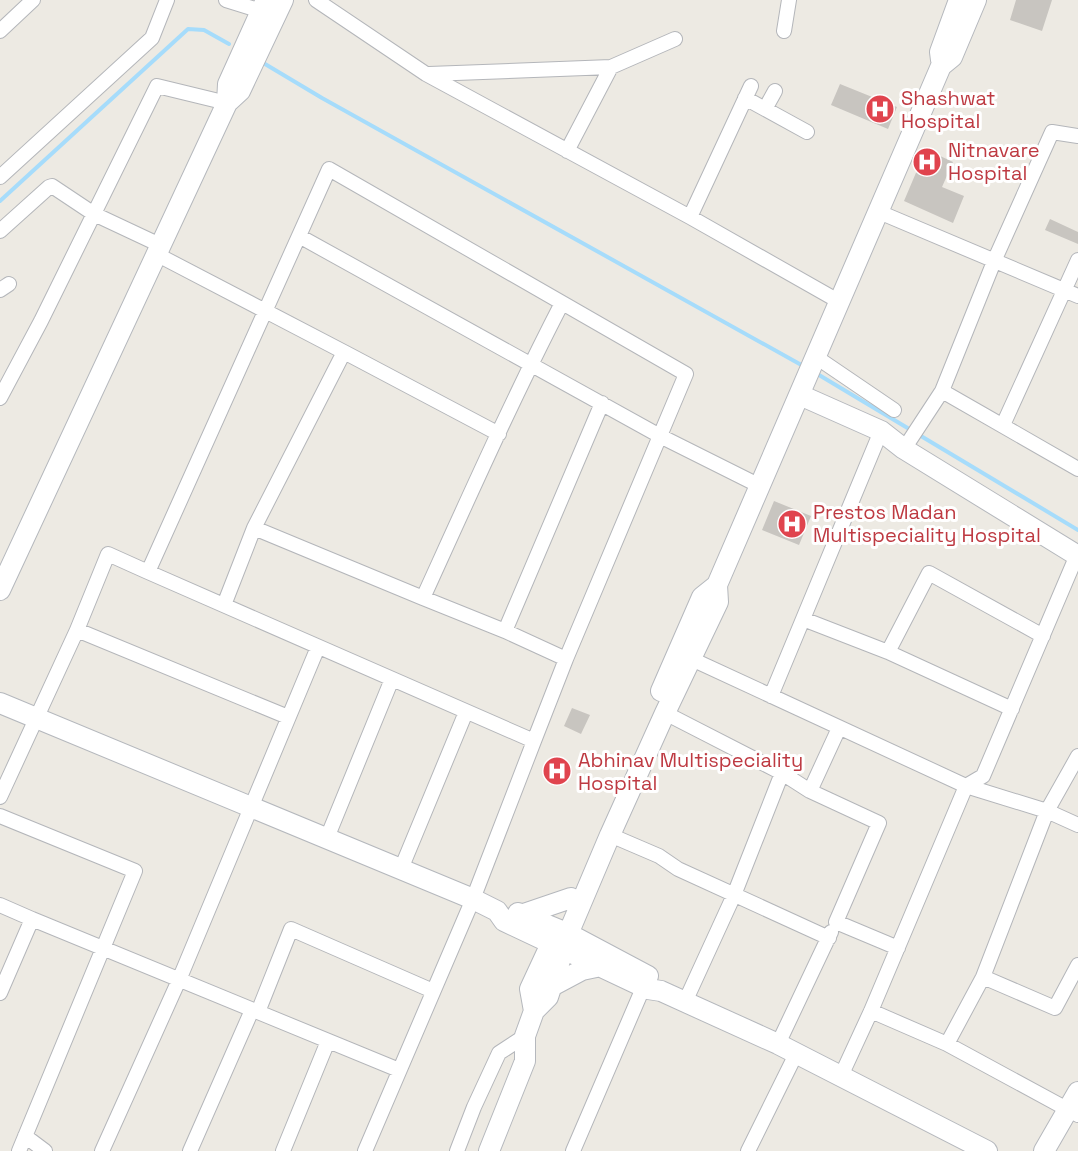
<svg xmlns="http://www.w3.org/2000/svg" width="1078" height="1151" font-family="'Space Grotesk',sans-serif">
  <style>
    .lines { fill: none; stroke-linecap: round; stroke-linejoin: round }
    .stream { stroke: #a6dcfb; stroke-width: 4 }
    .building { fill: #c8c5c0 }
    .street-casing { stroke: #b4b6ba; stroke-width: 16 }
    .secondary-casing { stroke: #b5b8bd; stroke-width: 22 }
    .street { stroke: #fff; stroke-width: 14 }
    .secondary { stroke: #fff; stroke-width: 20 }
    .labels { text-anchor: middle; stroke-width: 6; stroke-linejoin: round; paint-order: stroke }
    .health-label { font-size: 20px; fill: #be3a42; stroke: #fff; text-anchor: start }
  </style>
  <rect width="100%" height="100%" fill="#edeae3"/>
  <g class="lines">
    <!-- stream -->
    <path class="stream" d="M260 61 322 98 805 367
      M0 201 188 29 204 30 229 44
      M814 372 1078 530"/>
  </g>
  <!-- building -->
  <path class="building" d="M1016 0H1052L1042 31 1010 20Z
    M840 84 897 107 888 129 831 105Z
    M923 148 953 162 942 187 964 196 953 223 904 201 918 168 915 166Z
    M1050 219 1078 232V244L1045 230Z
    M774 501 811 516 799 545 762 530Z
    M572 708 590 715 581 734 564 726Z
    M551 759 570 767 563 784 544 775Z"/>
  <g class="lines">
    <!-- street casing -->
    <g class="street-casing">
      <path id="street" d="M226 0 261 11
        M316 0 426 74 690 217 840 302
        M0 31 33 0
        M784 31 789 0
        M429 74 611 67 675 39
        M745 98 807 132
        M765 109 775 91
        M567 151 611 67
        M329 169 686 374 566 659 534 741 148 572Z
        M0 177 152 38 167 0
        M879 212 1078 296
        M690 217 751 86
        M0 231 49 187 52 186 94 214 160 245
        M299 236 660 436 760 486
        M156 254 344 352
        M0 290 9 284
        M816 357 894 410
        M942 391 1078 469
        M0 398 41 321 157 86 227 103
        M1003 425 1078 260
        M881 431 803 619 888 652
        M499 434 344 352 254 528 423 598C468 499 512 400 562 303
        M904 449 942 391 995 259 1052 132 1078 136
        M148 572 108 554 77 630 288 717
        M423 598 505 631 602 403
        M224 605 254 528
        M505 631 566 659
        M685 656 966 786 871 1011 841 1076
        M771 696 803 619
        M1012 709 888 652 929 573 1043 636
        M665 713 782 773 810 791 879 823 836 922 898 948
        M966 786 983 776 1077 555
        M966 786 1047 811 1078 825
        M810 791 839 728
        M0 797 77 630
        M0 816 135 871 19 1151
        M610 835 659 856 678 869 829 938
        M327 838 392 679
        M401 869 466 712
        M0 905 32 919
        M983 977 1055 1008 1078 965
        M0 993 32 919 399 1070
        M685 1002 734 895 782 773
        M871 1011 947 1044 983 977 1047 811 1078 756
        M258 1012 291 929 433 991
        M778 1044 831 932
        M947 1044 1078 1115
        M25 1136 45 1151
        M102 1151 179 980 318 647
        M190 1151 252 1010
        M283 1151 328 1041
        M365 1151 473 899 534 741
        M457 1151 474 1107 499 1053 525 1036
        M573 1151 646 981
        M748 1151 796 1054"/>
    </g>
    <!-- secondary casing -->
    <g class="secondary-casing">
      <path id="secondary" d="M941 60 940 52 959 0
        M227 103 228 84 266 0
        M800 395 881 431 904 449 1078 556
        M0 590 227 103 240 91 283 0
        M661 691 702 597 717 585
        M0 703 473 899 497 911 504 921 648 989 661 991 778 1044 987 1151
        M518 913 569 934 648 976
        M521 915 571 898
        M552 986 582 970 601 966
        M534 1011 530 989 556 933
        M489 1151 525 1061V1036L534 1011 548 997 571 927 610 835 665 713 718 602 717 585 929 94 941 66 952 57 976 0
        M1044 1151 1078 1092"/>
    </g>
    <!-- street -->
    <use href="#street" class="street"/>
    <!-- secondary -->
    <use href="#secondary" class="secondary"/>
  </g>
  <!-- icons -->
  <defs>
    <g id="hospital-disc" transform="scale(1.5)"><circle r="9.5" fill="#e0444e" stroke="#fff"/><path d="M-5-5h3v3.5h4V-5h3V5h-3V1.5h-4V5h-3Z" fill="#fff"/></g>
  </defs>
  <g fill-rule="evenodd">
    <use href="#hospital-disc" x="880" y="109"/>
    <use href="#hospital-disc" x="927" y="162"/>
    <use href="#hospital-disc" x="792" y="524"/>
    <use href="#hospital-disc" x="557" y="771"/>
  </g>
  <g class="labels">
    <!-- health labels -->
    <g class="health-label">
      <text x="901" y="105">Shashwat<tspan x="901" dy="23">Hospital</tspan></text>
      <text x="948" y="157">Nitnavare<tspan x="948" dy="23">Hospital</tspan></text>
      <text x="813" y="519">Prestos Madan<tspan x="813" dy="23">Multispeciality Hospital</tspan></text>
      <text x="578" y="767">Abhinav Multispeciality<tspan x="578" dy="23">Hospital</tspan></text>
    </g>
  </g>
</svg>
